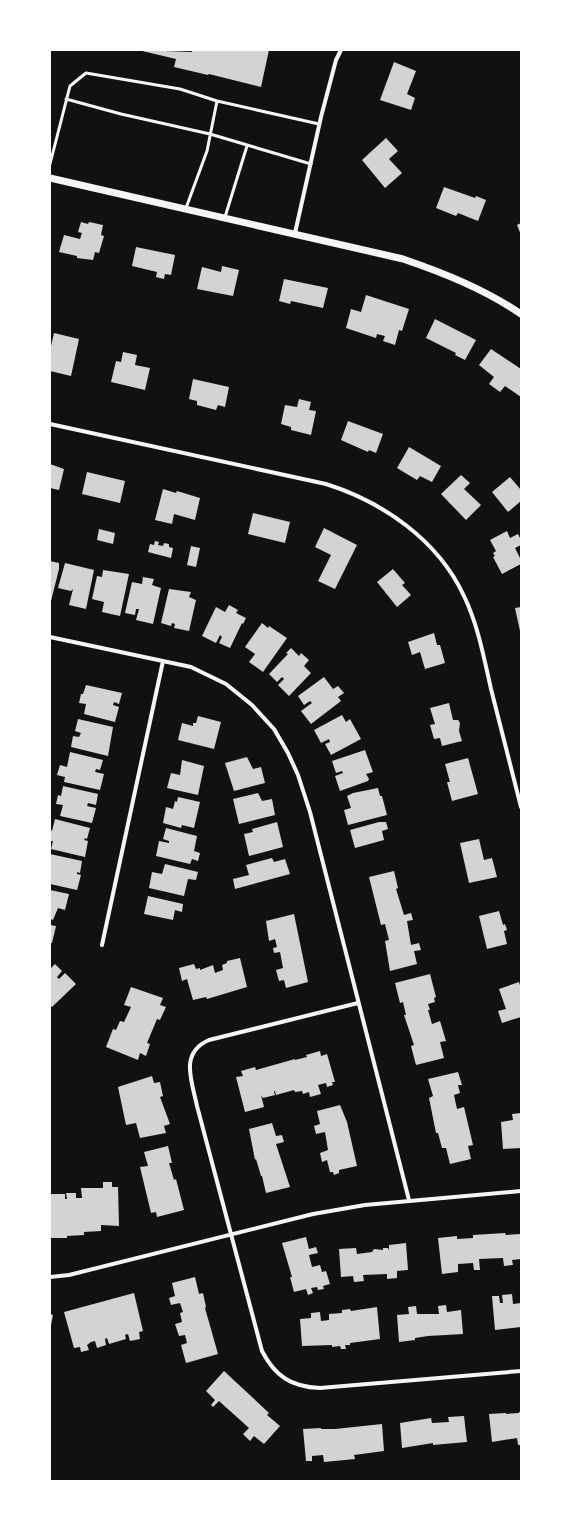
<svg xmlns="http://www.w3.org/2000/svg" width="571" height="1531" font-family="Rubik,sans-serif">
  <style>
    .building { fill: #d3d3d3 }
    .lines { fill: none; stroke-linecap: round; stroke-linejoin: round }
    .service { stroke: #f5f5f5; stroke-width: 3 }
    .minor { stroke: #f5f5f5; stroke-width: 4 }
    .tertiary { stroke: #f5f5f5; stroke-width: 7 }
  </style>
  <rect width="100%" height="100%" fill="#111"/>
  <!-- building -->
  <path class="building" d="M138 50 192 52V50H269L261 87 209 74 208 75 174 67 176 59Z
    M394 62 416 71 407 94 415 98 411 110 380 100Z
    M386 138 398 151 389 159 402 173 385 188 362 160Z
    M444 187 475 198 476 196 486 200 478 221 458 213 456 216 436 208Z
    M81 222 88 224 89 222 103 225 101 235 104 236 99 253 95 252 93 260 77 258V256L59 252 64 235 80 239 82 233 78 232Z
    M521 223V235L517 225Z
    M136 247 175 255 171 275 165 274 164 279 156 277 157 272 132 266Z
    M222 266 239 270 233 296 197 289 202 267 221 272Z
    M284 279 328 288 323 308 291 301 290 304 279 301Z
    M366 295 409 309 402 331 399 330 395 345 383 341 385 336 377 334 376 338 346 328 351 309 361 312Z
    M435 319 476 340 465 360 455 355 456 353 426 338Z
    M54 333 79 339 71 376 50 371 51 346Z
    M491 349 521 369V397L505 386 500 392 489 384 494 377 479 365Z
    M123 352 137 355 135 365 150 368 145 390 111 382 116 361 121 362Z
    M193 379 229 387 225 407 218 405 216 410 197 405V401L189 399Z
    M299 399 311 402 309 410 316 411 311 435 291 430V427L281 424 285 405 297 407Z
    M348 421 383 434 376 453 369 450 368 452 341 440Z
    M409 447 441 466 432 482 420 476 417 480 397 468Z
    M50 464 64 469 59 490 50 488Z
    M87 472 125 481 120 503 82 494Z
    M461 475 470 483 464 489 481 505 466 520 441 494Z
    M510 477 521 490V501L508 512 492 492Z
    M163 489 176 493 177 491 200 498 195 520 174 514 172 524 155 520Z
    M253 513 290 522 285 543 248 534Z
    M324 528 357 545 335 589 318 581 331 555 315 547Z
    M99 529 115 533 113 544 97 540Z
    M507 531 510 538 518 534 521 540V545L515 548 521 560V564L502 574 493 557 495 556 493 553 496 551 490 540Z
    M155 541 159 542 158 545 163 546 164 543 169 544V547L173 548 171 558 148 552 150 544 154 545Z
    M191 546 200 548 196 567 187 565Z
    M50 561 59 563V569L51 601Z
    M65 563 94 570 86 609 69 605 73 589 71 591 58 588Z
    M393 569 405 583 402 585 411 595 397 607 377 582Z
    M103 570 129 574 120 616 102 612 104 602 92 599 97 576 102 577Z
    M143 577 154 579 152 585 161 588 153 624 136 620 139 609H136L135 615 125 613 132 582 142 584Z
    M169 589 191 592 189 597 196 600 189 631 174 628 175 624 172 623 171 626 161 623Z
    M229 605 238 610 236 613 246 618 243 624 242 623 230 648 219 643 222 637 220 635 216 643 202 636 216 607 225 612Z
    M521 607V631H520L515 608Z
    M262 623 268 628 269 626 287 638 263 672 249 662 255 654 245 647Z
    M434 633 437 645H440L445 663 425 669 420 652 412 655 408 642Z
    M291 648 299 656 301 653 309 660 304 666 311 673 289 696 278 685 284 679 282 677 277 682 269 674 288 654 286 653Z
    M324 677 333 689 338 686 344 693 338 697 341 701 311 724 301 711 312 703 310 701 304 705 298 696Z
    M86 685 122 693 119 704 114 702 113 705 119 707 115 722 84 714 86 704 79 703 81 694H83Z
    M449 703 453 720H458L460 723 459 731 462 741 442 746 440 738 434 739 430 725 435 724 430 708Z
    M342 715 346 722 350 719 361 739 331 755 325 744 330 742 329 739 321 743 314 730Z
    M198 716 221 722 214 749 178 740 182 723 193 726V723H196Z
    M78 719 113 727 108 756 71 747 73 736 79 737 81 733 75 731Z
    M365 750 373 772 366 774 369 779 368 781 340 791 335 776 343 773 342 771 336 773 332 761Z
    M70 752 103 760 100 770 96 769 95 772 104 774 100 790 64 782 65 777 57 775 60 765 67 767Z
    M247 757 253 769 261 767 265 783 234 791 225 763Z
    M468 758 478 794 452 801 447 782H450L445 764Z
    M182 760 204 766 198 795 167 788 171 773 180 775Z
    M63 786 98 794 96 805 88 803 87 806 96 808 92 823 60 816 63 805 56 804 58 795 61 796Z
    M378 788 380 796H382L387 815 348 825 344 810 351 808 347 796 353 793Z
    M258 793 262 801 272 799 275 815 239 824 233 799Z
    M178 797 200 802 194 828 182 825 181 828 163 823 166 807 173 809 175 801 177 802Z
    M55 819 90 828 87 839 85 838 84 840 88 841 85 857 51 849 53 841H50V833L51 830 52 831Z
    M277 822 283 847 249 856 244 834 253 832 252 829Z
    M379 822H386L388 829 382 831 384 840 355 848 350 830Z
    M166 828 197 836 194 851 200 853 198 861 192 859 190 864 156 856 159 841 169 843V841L163 839Z
    M479 839 484 860 492 858 497 877 469 883 460 843Z
    M50 854 82 861 80 873 77 872V874L81 875 77 890 50 884Z
    M272 858 274 862 285 859 290 874 235 889 233 879 249 875 246 865Z
    M165 864 198 872 196 880 188 879 184 896 149 888 152 872 162 874Z
    M394 871 398 888 396 889 404 915 411 913 413 920 407 921 411 945 419 943 421 950 414 951 417 964 390 971 385 941 389 940 385 924 381 925 369 877Z
    M50 890 69 894 65 910 58 908 53 920 50 919Z
    M148 896 183 904 182 912 175 910 173 920 144 914Z
    M499 911 503 925 505 924 507 930 504 931 507 944 487 949 479 916Z
    M294 914 308 982 286 988 284 980 279 981 276 970 283 968 280 952 274 953 273 948 277 947 275 939 269 941 266 921Z
    M50 925 56 926 52 943H50Z
    M240 958 247 987 207 999 206 997 193 1000 187 979 182 981 179 968 194 964 196 969 200 968V970L213 965 215 973 223 970 222 965 227 963V961Z
    M55 964 62 971 57 977 59 979 65 973 76 984 52 1007 50 1005V969Z
    M430 974 436 997 434 998 435 1002 428 1004 430 1010H428L432 1024 440 1021 446 1041 440 1042 444 1058 416 1065 411 1046 414 1045 404 1015H406L403 1002 400 1003 395 983Z
    M519 982 521 989V1017L502 1023 498 1011 506 1009 499 989Z
    M131 987 163 998 160 1005 166 1007 160 1020 157 1019 147 1043 150 1044 146 1056 140 1053 138 1060 106 1047 113 1029 116 1030 120 1021 124 1022 131 1007 124 1005Z
    M320 1051 321 1056 327 1054 335 1082H332L333 1085 327 1087 326 1083 318 1085 321 1094 310 1097 309 1092 303 1094 302 1091 295 1092 294 1090 276 1095 275 1091H274L275 1095 263 1098 261 1095 264 1107 245 1112 236 1077 243 1076 241 1071 255 1067 256 1070 295 1059V1060L307 1057 306 1055Z
    M458 1072 462 1085H458L460 1093 454 1095 457 1109 464 1107 473 1145 468 1146 471 1159 450 1164 446 1148H442L438 1133H436L429 1098 433 1096 428 1079Z
    M152 1076 154 1083 160 1082 163 1096 160 1097 170 1124 164 1126 166 1133 140 1138 136 1123 126 1125 118 1087Z
    M340 1105 347 1122 357 1166 339 1170V1173L334 1175 333 1172H330L327 1160 322 1162 320 1153 328 1150 325 1132 316 1134 314 1126 320 1124 317 1111Z
    M521 1113V1148L503 1149 501 1122 513 1120 512 1114Z
    M272 1123 276 1136 282 1135 284 1142 276 1144 290 1187 266 1193 262 1176H261L256 1159 255 1160 249 1129Z
    M168 1146 172 1163H169L174 1180 176 1179 184 1210 157 1217 156 1212 151 1213 140 1167 148 1166 144 1152Z
    M103 1182H112V1187H118L119 1226 101 1225V1231L84 1232V1235L67 1236V1238H50V1194H65V1199H67L66 1193H76V1198H82L81 1188H103Z
    M505 1233 506 1235 521 1234V1259L512 1260 513 1265 504 1266 503 1258 479 1259 480 1270H474L473 1263 458 1264V1272L442 1274 438 1238 457 1236V1239L473 1238V1235Z
    M306 1237 309 1249 316 1247 318 1253 309 1255 312 1267 320 1265 322 1272 326 1271 330 1284 323 1286 324 1289 318 1290 317 1287 311 1288 313 1293 308 1295 306 1289 294 1292 290 1277H292L282 1243Z
    M406 1243 408 1270 397 1271V1278L387 1279V1274L363 1275 364 1281 354 1282 353 1276 341 1277 339 1249 356 1248 357 1254 372 1252 374 1249 383 1250V1248H388L389 1250V1245Z
    M195 1277 199 1294 203 1293 206 1307 205 1308 218 1354 186 1363 181 1345 187 1343 185 1335 179 1336 175 1324 182 1322 180 1313 183 1312 180 1303 171 1305 169 1298 175 1296 172 1283Z
    M134 1293 143 1331 139 1332 140 1339 130 1341 128 1334 125 1335 126 1339 109 1344 107 1338 105 1339 106 1345 97 1348 95 1341 91 1342 87 1345 89 1350 81 1352 80 1347 74 1348 64 1312Z
    M512 1294 513 1304 521 1303V1327L495 1330 492 1296H499L500 1303H503L502 1295Z
    M446 1305 447 1312 461 1310 463 1334 428 1336 415 1338V1340L399 1342 397 1315 409 1314 408 1307 416 1306 417 1314H439L438 1306Z
    M377 1307 380 1339 350 1343V1345H345L346 1349H341L340 1346 332 1347V1345L302 1346 300 1319 311 1318V1313L320 1312 321 1321 329 1320V1314L342 1313V1310L350 1309 351 1311Z
    M50 1314 53 1315 51 1325H50Z
    M224 1371 269 1413 267 1415 280 1426 264 1444 254 1436 250 1441 243 1434 249 1428 219 1401 213 1407 211 1405 215 1400 206 1391Z
    M519 1412H521V1445H518L517 1438 492 1442 489 1414 506 1413V1414L519 1413Z
    M464 1416 467 1442 433 1445V1443L402 1448 400 1423 431 1418 432 1423 449 1422 448 1417Z
    M382 1424 384 1451 354 1455 355 1459 324 1462 323 1455 312 1456V1461H306L303 1429 321 1428V1429H335Z"/>
  <g class="lines">
    <!-- service -->
    <path class="service" d="M66 99 121 114 210 134 311 164
      M50 164 70 86 86 73 180 89 217 101 319 124
      M186 208 207 151 217 101
      M225 217 247 146"/>
    <!-- minor -->
    <path class="minor" d="M295 233 321 117 336 60 341 50
      M50 424 326 484C383 502 438 540 464 596 478 625 484 658 491 689 501 728 511 768 521 807
      M50 637 191 667 226 684 252 705 274 729 288 753 298 775 310 812 409 1200
      M102 945 163 661
      M358 1003 209 1040C179 1053 192 1081 197 1106L262 1351C275 1376 291 1387 320 1388L521 1371
      M50 1277 69 1275 313 1214 365 1205 521 1191"/>
    <!-- tertiary -->
    <path class="tertiary" d="M50 178 403 259C444 273 484 289 521 314"/>
  </g>
  <!-- border -->
  <rect width="571" height="1531" fill="none" stroke="#ffffff" stroke-width="102"/>
</svg>
